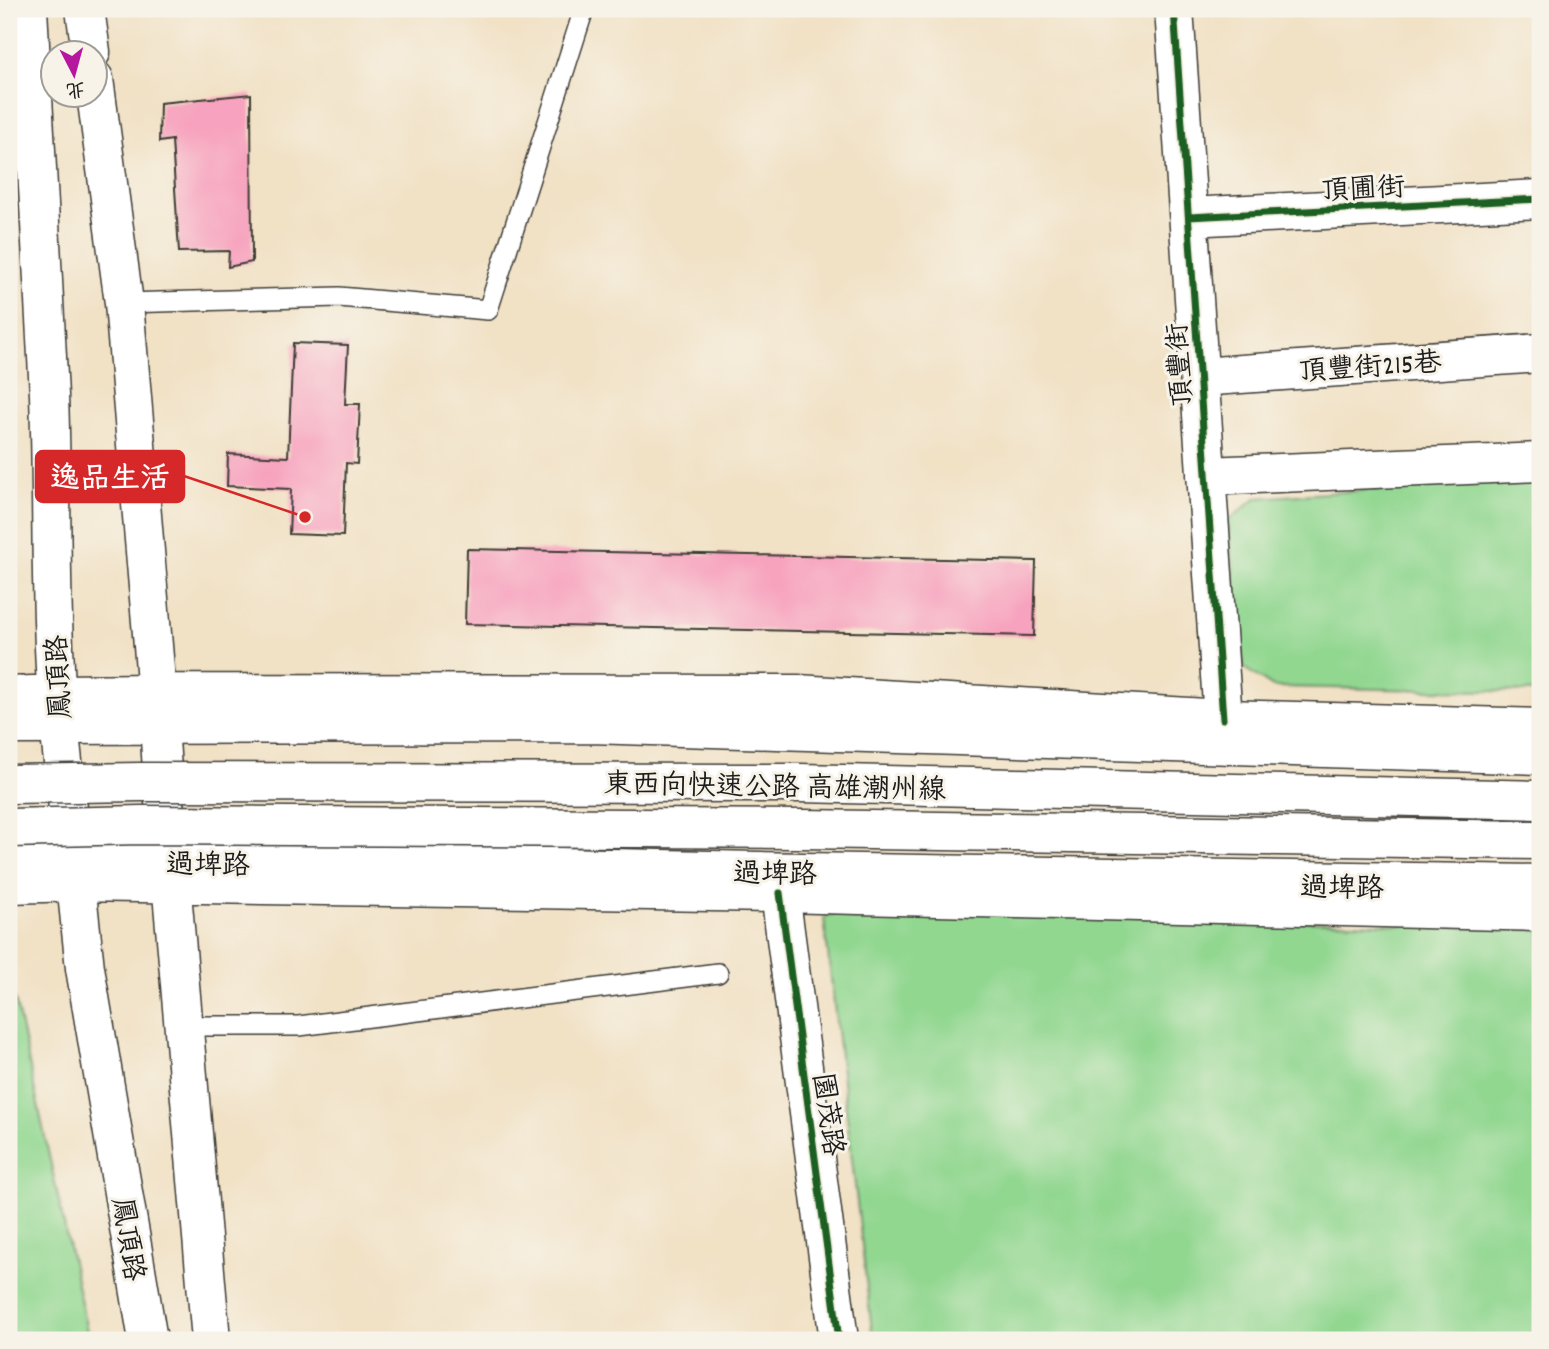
<svg xmlns="http://www.w3.org/2000/svg" width="1549" height="1349" font-family="Dekko,'LXGW WenKai TC',sans-serif">
  <style>
    .green { fill: #91d790; stroke: #567a56; stroke-width: 2 }
    .building { fill: #f7a2be }
    .lines { fill: none; stroke-linecap: round; stroke-linejoin: round }
    .lane-casing { stroke: #3c3a35; stroke-width: 22 }
    .street-casing { stroke: #3c3a35; stroke-width: 41 }
    .secondary-casing { stroke: #3c3a35; stroke-width: 41 }
    .highway-casing { stroke: #3c3a35; stroke-width: 41 }
    .lane { stroke: #fff; stroke-width: 19 }
    .street { stroke: #fff; stroke-width: 38 }
    .secondary { stroke: #fff; stroke-width: 38 }
    .highway { stroke: #fff; stroke-width: 38 }
    .highway-bridge-casing { stroke: #3c3a35; stroke-width: 41; stroke-linecap: butt }
    .highway-bridge { stroke: #fff; stroke-width: 38 }
    .cycleway-casing { stroke: #f7f3e8; stroke-width: 11 }
    .cycleway { stroke: #1b5e20; stroke-width: 7 }
    .labels { text-anchor: middle; stroke-width: 6; stroke-linejoin: round; paint-order: stroke }
    .street-label { font-size: 28px; fill: #1c1c1c; stroke: #f7f3e8 }
    .leader { fill: none; stroke: #d62828; stroke-width: 2.5 }
    .callout-dot { fill: #d62828; stroke: #f7f3e8; stroke-width: 2.5 }
    .callout { fill: #d62828; stroke: #d62828; stroke-width: 2.5 }
    .callout-label { font-size: 30px; text-anchor: middle; font-weight: bold; fill: #fff }
  </style>
  <rect width="100%" height="100%" fill="#f7f3e8"/>
  <filter id="ink" filterUnits="userSpaceOnUse"><feTurbulence type="fractalNoise" baseFrequency=".0143" numOctaves="2"/><feDisplacementMap in="SourceGraphic" scale="14" xChannelSelector="R" yChannelSelector="G"/><feConvolveMatrix kernelMatrix="1 2 1 2 8 2 1 2 1" color-interpolation-filters="sRGB"/></filter>
  <filter id="wash" filterUnits="userSpaceOnUse"><feTurbulence type="fractalNoise" baseFrequency=".00686" numOctaves="4" result="noise"/><feDisplacementMap in="SourceGraphic" scale="28" xChannelSelector="R" yChannelSelector="G"/><feGaussianBlur stdDeviation="1.57" result="paint"/><feColorMatrix in="noise" values="0 0 0 0 0 0 0 0 0 0 0 0 0 0 0 0 0 1.4 0 .05"/><feComposite in="paint" operator="in"/></filter>
  <g filter="url(#wash)">
    <rect width="100%" height="100%" fill="#f1e1c5"/>
    <!-- green -->
    <path class="green" d="M1540 478V692L1273 687 1244 668 1228 521 1256 498Z
      M852 904 1540 930V1340H873L824 918Z
      M9 987 16 1003 89 1340H9Z"/>
    <g id="blocks">
      <!-- building -->
      <path class="building" d="M251 94 252 262 228 267 229 251 179 252 172 140 159 142 160 103Z
        M293 343 348 345 345 404H360L357 464 346 463 343 536 289 534 291 489 227 486 228 454 288 457Z
        M467 549 1036 561 1034 636 465 624Z"/>
    </g>
  </g>
  <g filter="url(#ink)">
    <use href="#blocks" fill-opacity="0" stroke="#3c3a35" stroke-width="2"/>
    <g class="lines">
      <!-- lane casing -->
      <g class="lane-casing">
        <path id="lane" d="M124 303 339 297 488 310 584 9
          M184 1026H299L718 973"/>
      </g>
      <!-- street casing -->
      <g class="street-casing">
        <path id="street" d="M1174 9 1223 719
          M1189 217 1540 199
          M1199 377 1540 353
          M1206 476 1540 462
          M780 893 839 1340"/>
      </g>
      <!-- secondary casing -->
      <g class="secondary-casing">
        <path id="secondary" d="M28 9C35 138 43 266 49 395 53 505 49 615 59 724L85 968 148 1340
          M85 9 91 52
          M94 79 124 303 157 693 164 801 211 1340
          M9 696 56 694 157 693 797 694 1223 719 1540 728
          M9 884 77 882 780 893 1540 912"/>
      </g>
      <!-- highway casing -->
      <g class="highway-casing">
        <path id="highway" d="M9 725 591 724 1540 755
          M9 860H228L803 872 1540 884"/>
      </g>
      <!-- lane -->
      <use href="#lane" class="lane"/>
      <!-- street -->
      <use href="#street" class="street"/>
      <!-- secondary -->
      <use href="#secondary" class="secondary"/>
      <!-- highway -->
      <use href="#highway" class="highway"/>
      <!-- highway-bridge casing -->
      <g class="highway-bridge-casing">
        <path id="highway-bridge" d="M9 784 140 782 800 783 1540 800
          M9 828 141 825 802 829 1540 840"/>
      </g>
      <!-- highway-bridge -->
      <use href="#highway-bridge" class="highway-bridge"/>
      <!-- cycleway casing -->
      <g class="cycleway-casing">
        <path id="cycleway" d="M1174 9 1223 719
          M1189 217 1540 199
          M780 893 839 1340"/>
      </g>
      <!-- cycleway -->
      <use href="#cycleway" class="cycleway"/>
    </g>
  </g>
  <g class="labels">
    <!-- street labels -->
    <g class="street-label">
      <text transform="translate(1363 187) rotate(-3)" y="10">頂圃街</text>
      <text transform="translate(1178 365) rotate(-94)" y="10">頂豐街</text>
      <text transform="translate(1370 365) rotate(-4)" y="10">頂豐街215巷</text>
      <text transform="translate(57 677) rotate(-93)" y="10">鳳頂路</text>
      <text transform="translate(775 785) rotate(1)" y="10">東西向快速公路 高雄潮州線</text>
      <text transform="translate(208 863) rotate(1)" y="10">過埤路</text>
      <text transform="translate(775 872) rotate(1)" y="10">過埤路</text>
      <text transform="translate(1342 886) rotate(1)" y="10">過埤路</text>
      <text transform="translate(830 1114) rotate(82)" y="10">園茂路</text>
      <text transform="translate(130 1239) rotate(81)" y="10">鳳頂路</text>
    </g>
  </g>
  <!-- callouts -->
  <path class="leader" d="M305 517L184 476"/>
  <circle class="callout-dot" cx="305" cy="517" r="7"/>
  <rect class="callout" x="36" y="451" width="148" height="51" rx="7"/>
  <g class="callout-label">
    <text x="110" y="487">逸品生活</text>
  </g>
  <!-- margin -->
  <rect width="1549" height="1349" fill="none" stroke="#f7f3e8" stroke-width="35"/>
  <!-- north arrow -->
  <g transform="translate(74 74) rotate(174)"><circle r="33" fill="#f7f3e8" stroke="#9f9d96" stroke-width="2"/>
  <path d="M0-5L12 26L0 18L-12 26Z" fill="#b5179e"/>
  <text y="-10" font-size="19" font-weight="bold" text-anchor="middle" fill="#1c1c1c">北</text>
  </g>
</svg>
